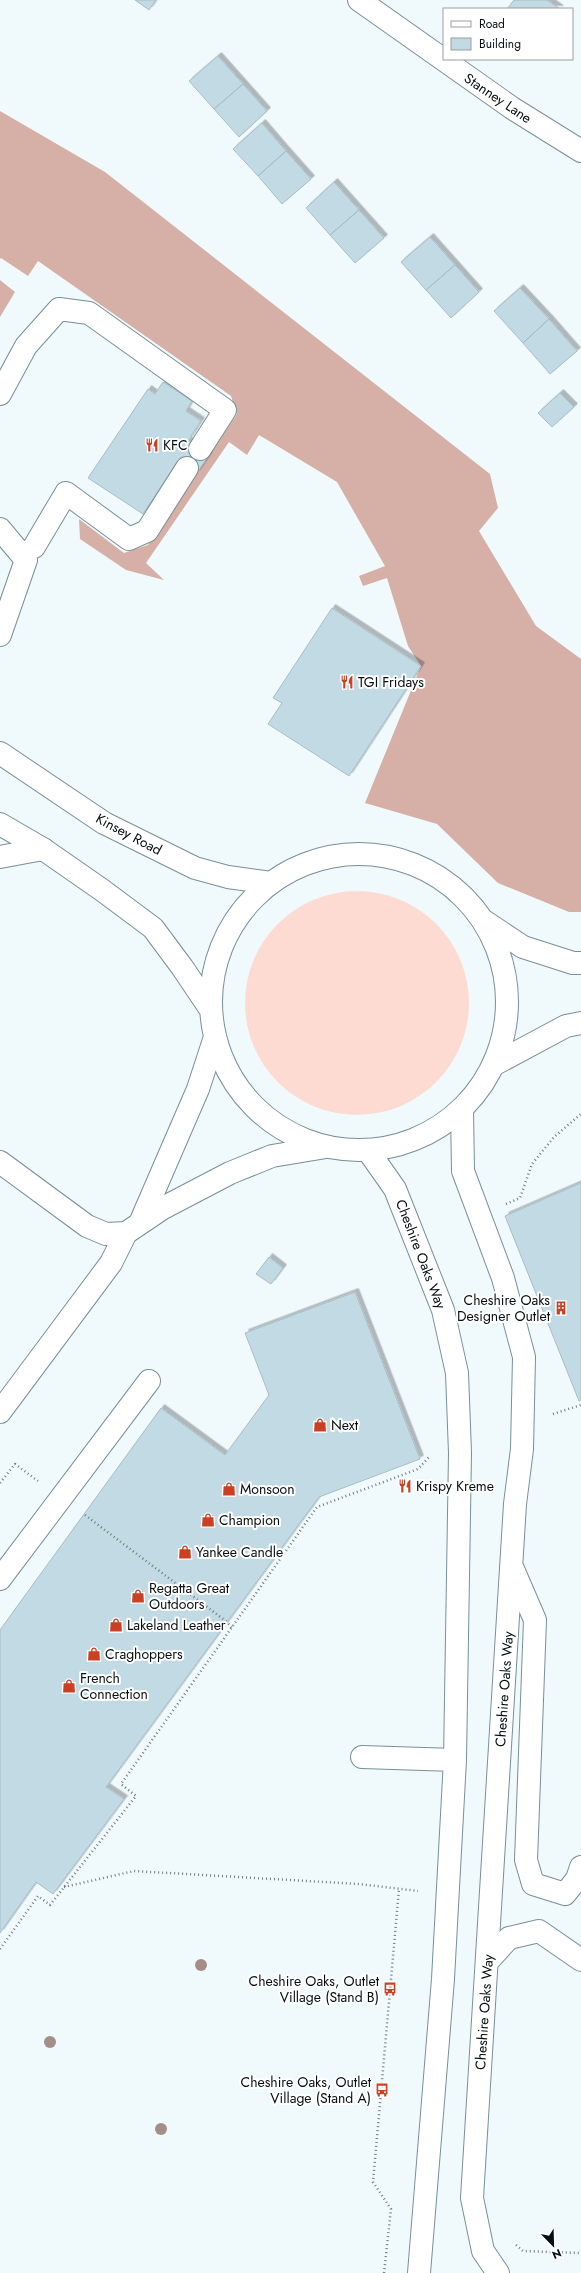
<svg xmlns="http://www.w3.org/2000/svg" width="581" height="2273" font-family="Jost,sans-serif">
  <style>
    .green { fill: #fddbd3 }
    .forest { fill: #d6afa6 }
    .building { fill: #c1dae3; stroke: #a6bec7; filter: url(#shadow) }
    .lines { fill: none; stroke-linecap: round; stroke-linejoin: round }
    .minor-casing { stroke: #788f97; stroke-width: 24 }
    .major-casing { stroke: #788f97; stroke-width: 24 }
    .path { stroke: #737c7e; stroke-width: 2.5; stroke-dasharray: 1 3; stroke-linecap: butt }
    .minor { stroke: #fff; stroke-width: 22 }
    .major { stroke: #fff; stroke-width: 22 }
    .tree { fill: #a58d88 }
    .labels { text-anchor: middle; stroke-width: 4; stroke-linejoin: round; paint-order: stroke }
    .street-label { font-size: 14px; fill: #060e10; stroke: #fff }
    .poi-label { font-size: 14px; fill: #060e10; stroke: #fff; text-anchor: start }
  </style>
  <defs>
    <filter id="shadow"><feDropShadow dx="3.5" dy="-3.5" stdDeviation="0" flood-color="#0004"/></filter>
  </defs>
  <rect width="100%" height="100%" fill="#f0fafd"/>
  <!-- green -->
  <path class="green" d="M245 1003a112 112 0 1 1 224 0a112 112 0 1 1-224 0Z"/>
  <!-- forest -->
  <path class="forest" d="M0 111 105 172 490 474 498 508 479 531 536 626 581 659V912H569L498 883 437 824 365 803 421 666 408 646 387 578 363 586 359 576 385 566 337 482 259 435 247 455 229 442 146 563 164 580 126 570 80 539 79 519 124 553 148 545 237 414 231 396 38 261 28 276 1 258 0 259Z
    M0 280 15 292 0 317Z"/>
  <!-- building -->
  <path class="building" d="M135 0H156L149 10Z
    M514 0H547L560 9H507Z
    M218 56 243 84 214 109 189 81Z
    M243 84 267 111 239 137 214 109Z
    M262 123 286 151 258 176 233 149Z
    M286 151 311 179 282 204 258 176Z
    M334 182 359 210 330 235 306 208Z
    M359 210 384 238 355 263 330 235Z
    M430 237 455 265 426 290 401 262Z
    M455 265 479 292 451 318 426 290Z
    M520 288 549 319 523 343 494 311Z
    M549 319 577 351 550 374 523 343Z
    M163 382 192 401 186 411 201 421 188 441 209 455 196 474 177 462 143 514 88 478 148 389 155 394Z
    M560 393 574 407 552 427 538 413Z
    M332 608 421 666 349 776 268 724 282 703 273 698Z
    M581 1183V1400L579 1401 505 1216Z
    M269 1257 283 1268 271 1284 256 1274Z
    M355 1292 420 1459 319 1497 106 1787 124 1799 53 1894 36 1882 0 1933V1630L161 1408 225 1455 269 1395 245 1333Z"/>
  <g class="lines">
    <!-- minor casing -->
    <g class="minor-casing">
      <path id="minor" d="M359 0 512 108 581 151
        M0 394 26 346 59 309 89 313 225 410 200 449
        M0 529 26 560 0 635
        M34 547 66 493 129 539 147 531 187 468
        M0 857 43 849
        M462 1109 463 1171 503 1278 524 1357 522 1449 515 1504 472 2198 483 2251 498 2273
        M369 1152 395 1189 443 1310 457 1373 460 1453 455 1760 443 1979 419 2273
        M0 1162 87 1226 106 1234 126 1233 163 1208 230 1173 272 1156 326 1147
        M140 1223 198 1089 215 1037
        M0 1412 111 1263 126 1233
        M513 1569 535 1620 526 1860 533 1884 565 1894 577 1879 581 1867
        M0 1579 149 1381
        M362 1757 455 1760
        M487 1962 509 1938 539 1931 581 1960"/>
    </g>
    <!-- major casing -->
    <g class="major-casing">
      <path id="major" d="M0 753 104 823 195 868 228 877 271 883
        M0 824 43 849 102 890 153 928 182 967 211 1010
        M211 1002a148 148 0 1 1 296 0a148 148 0 1 1-296 0Z
        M484 921 523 947 573 963H581
        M495 1064 566 1026 581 1023"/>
    </g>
    <!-- path -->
    <path class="path" d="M506 1204 520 1198 532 1164 554 1137 581 1114
      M553 1414 581 1405
      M0 1483 15 1464 38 1481
      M85 1515 227 1622 232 1628
      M64 1887 134 1871 359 1884 418 1891
      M0 1949 38 1896 50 1905 136 1796 121 1784 317 1507 418 1469 430 1456
      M516 2245 523 2251 581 2253
      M384 2273 391 2209 373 2182 399 1889"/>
    <!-- minor -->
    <use href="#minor" class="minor"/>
    <!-- major -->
    <use href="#major" class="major"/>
  </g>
  <!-- trees -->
  <g class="tree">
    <circle cx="201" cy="1965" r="6"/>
    <circle cx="50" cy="2042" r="6"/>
    <circle cx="161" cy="2129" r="6"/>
  </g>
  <!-- icons -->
  <defs>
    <g id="restaurant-bare" transform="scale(1.08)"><path d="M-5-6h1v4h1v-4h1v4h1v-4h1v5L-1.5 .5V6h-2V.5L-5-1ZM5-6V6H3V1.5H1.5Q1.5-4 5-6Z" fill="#cb4023" stroke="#fff" stroke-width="2.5" paint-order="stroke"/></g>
    <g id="building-bare" transform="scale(1.08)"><path d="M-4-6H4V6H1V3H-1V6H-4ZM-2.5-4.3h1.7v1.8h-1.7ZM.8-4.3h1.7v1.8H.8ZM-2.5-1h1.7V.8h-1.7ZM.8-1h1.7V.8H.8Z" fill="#cb4023" stroke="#fff" stroke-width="2.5" paint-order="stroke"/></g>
    <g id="shop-bare" transform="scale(1.08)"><path d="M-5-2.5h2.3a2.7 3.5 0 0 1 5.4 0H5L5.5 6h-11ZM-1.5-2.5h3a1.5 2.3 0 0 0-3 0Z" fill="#cb4023" stroke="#fff" stroke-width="2.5" paint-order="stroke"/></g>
    <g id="bus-bare" transform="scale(1.08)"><path d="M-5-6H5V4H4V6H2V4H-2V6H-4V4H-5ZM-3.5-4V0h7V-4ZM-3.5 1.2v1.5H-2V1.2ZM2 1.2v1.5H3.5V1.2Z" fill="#cb4023" stroke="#fff" stroke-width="2.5" paint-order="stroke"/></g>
  </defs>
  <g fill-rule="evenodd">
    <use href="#restaurant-bare" x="152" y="445"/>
    <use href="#restaurant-bare" x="347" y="682"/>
    <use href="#building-bare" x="561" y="1308"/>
    <use href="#shop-bare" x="320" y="1425"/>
    <use href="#restaurant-bare" x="405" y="1486"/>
    <use href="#shop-bare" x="229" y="1489"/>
    <use href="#shop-bare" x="208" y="1520"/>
    <use href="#shop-bare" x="185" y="1552"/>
    <use href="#shop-bare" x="138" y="1596"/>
    <use href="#shop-bare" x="116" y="1625"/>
    <use href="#shop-bare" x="94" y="1654"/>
    <use href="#shop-bare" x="69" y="1686"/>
    <use href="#bus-bare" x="390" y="1989"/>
    <use href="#bus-bare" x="382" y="2090"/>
  </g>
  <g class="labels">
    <!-- street labels -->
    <g class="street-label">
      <text transform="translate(498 98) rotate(34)" y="5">Stanney Lane</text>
      <text transform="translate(129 834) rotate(28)" y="5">Kinsey Road</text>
      <text transform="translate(421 1254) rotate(69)" y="5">Cheshire Oaks Way</text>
      <text transform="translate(504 1689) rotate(-86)" y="5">Cheshire Oaks Way</text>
      <text transform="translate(484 2012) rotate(-86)" y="5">Cheshire Oaks Way</text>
    </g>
    <!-- poi labels -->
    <g class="poi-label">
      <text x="163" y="450">KFC</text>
      <text x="358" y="687">TGI Fridays</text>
      <text x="550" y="1305" text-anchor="end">Cheshire Oaks<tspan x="550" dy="16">Designer Outlet</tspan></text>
      <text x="331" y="1430">Next</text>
      <text x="416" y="1491">Krispy Kreme</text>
      <text x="240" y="1494">Monsoon</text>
      <text x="219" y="1525">Champion</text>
      <text x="196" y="1557">Yankee Candle</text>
      <text x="149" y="1593">Regatta Great<tspan x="149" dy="16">Outdoors</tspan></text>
      <text x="127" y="1630">Lakeland Leather</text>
      <text x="105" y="1659">Craghoppers</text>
      <text x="80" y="1683">French<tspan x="80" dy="16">Connection</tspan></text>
      <text x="379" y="1986" text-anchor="end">Cheshire Oaks, Outlet<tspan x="379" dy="16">Village (Stand B)</tspan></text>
      <text x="371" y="2087" text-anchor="end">Cheshire Oaks, Outlet<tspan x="371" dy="16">Village (Stand A)</tspan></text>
    </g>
  </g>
  <!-- legend -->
  <rect x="443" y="8" width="130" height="52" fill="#ffffff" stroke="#9b9f9f"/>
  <rect x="451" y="21" width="20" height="6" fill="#ffffff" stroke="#9b9f9f"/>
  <text x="479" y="28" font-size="12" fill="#060e10">Road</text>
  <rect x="451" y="38" width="20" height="12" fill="#c1dae3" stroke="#9b9f9f"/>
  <text x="479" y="48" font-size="12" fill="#060e10">Building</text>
  <!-- north arrow -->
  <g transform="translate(553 2245) rotate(157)" stroke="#ffffff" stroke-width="3" paint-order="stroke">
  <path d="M0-3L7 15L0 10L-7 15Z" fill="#060e10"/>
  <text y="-6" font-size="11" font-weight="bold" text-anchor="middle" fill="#060e10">N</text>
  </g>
</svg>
